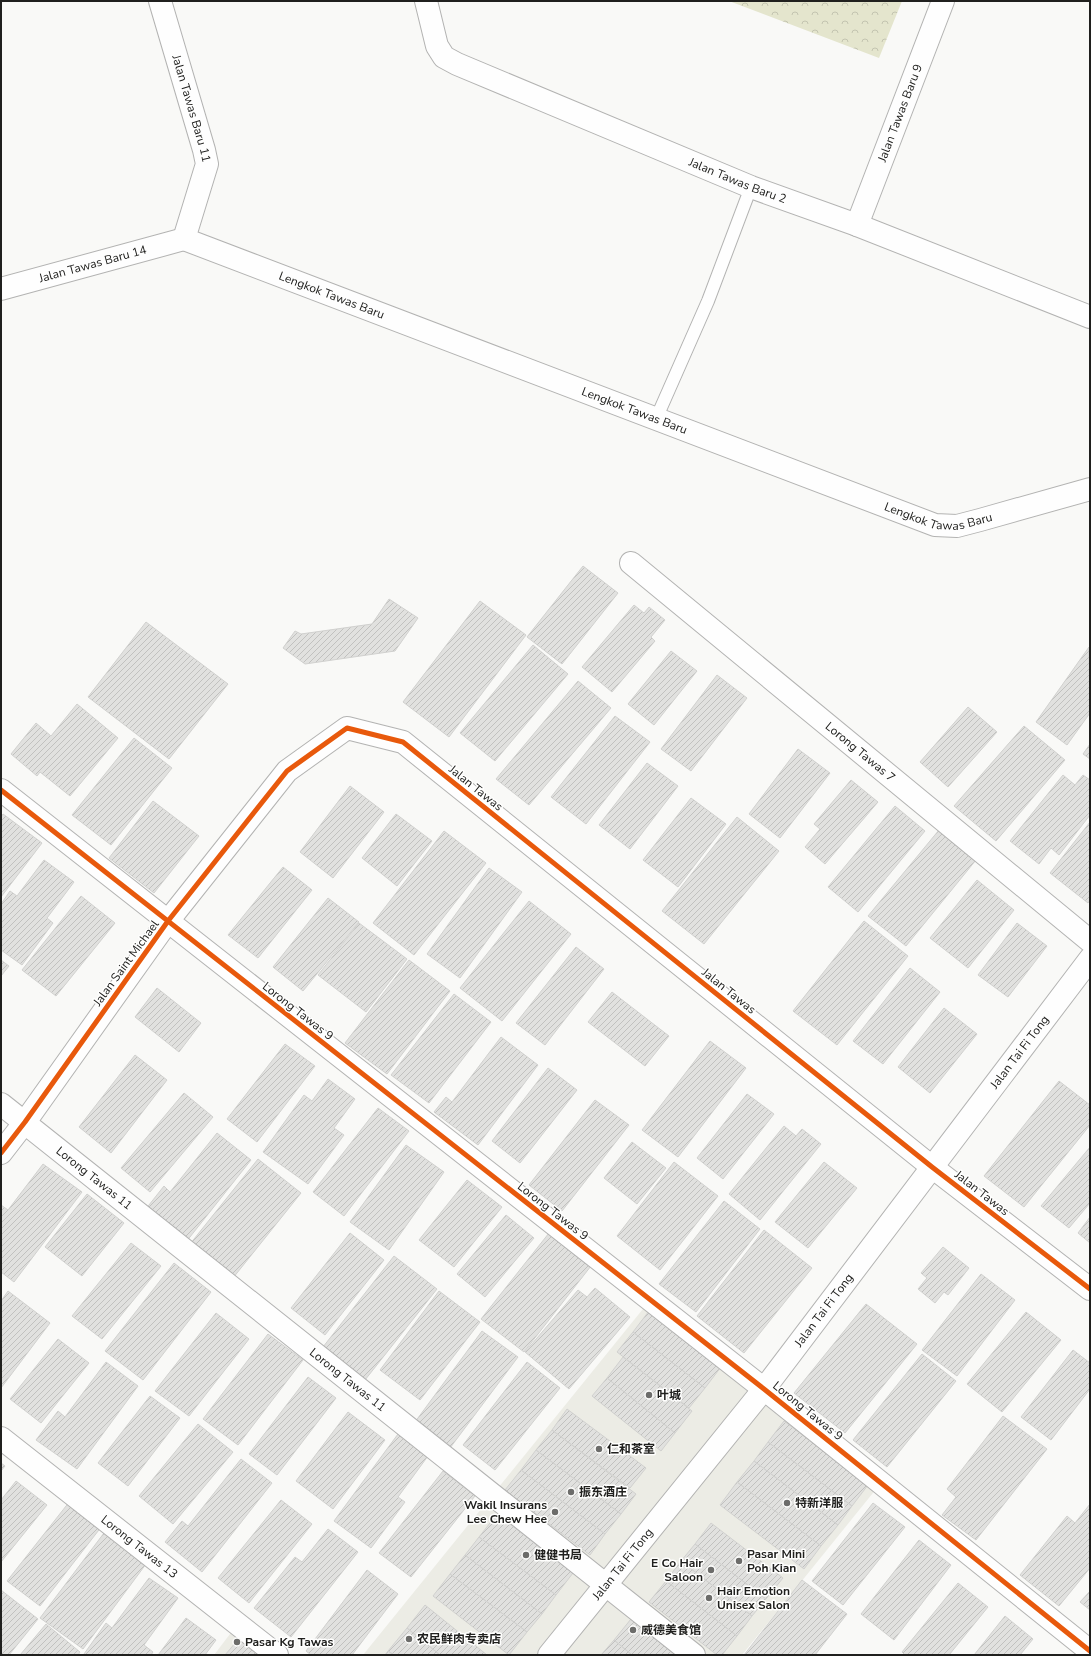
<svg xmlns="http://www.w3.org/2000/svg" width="1091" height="1656" font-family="'Nunito Sans','Noto Sans SC',sans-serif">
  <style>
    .built { fill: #ecece5 }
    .park { fill: url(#park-crowns) }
    .building { fill: url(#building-hatch); stroke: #d1d1cf }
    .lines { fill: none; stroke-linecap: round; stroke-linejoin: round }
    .service-casing { stroke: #b3b3b2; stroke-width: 14 }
    .minor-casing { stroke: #b3b3b2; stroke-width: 24 }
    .service { stroke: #fefefe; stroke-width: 12 }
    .minor { stroke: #fefefe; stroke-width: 22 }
    .cycleway-casing { stroke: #fffffe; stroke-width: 8 }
    .cycleway { stroke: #e8590c; stroke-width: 5 }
    .poi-dot { fill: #6c6c6a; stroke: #fffffe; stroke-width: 1.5 }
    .labels { text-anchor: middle; stroke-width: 3; stroke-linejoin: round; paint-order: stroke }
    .street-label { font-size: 12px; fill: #20201e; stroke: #fffffe }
    .poi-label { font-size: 12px; font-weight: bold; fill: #20201e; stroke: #fffffe; text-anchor: start }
  </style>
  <defs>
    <pattern id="park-crowns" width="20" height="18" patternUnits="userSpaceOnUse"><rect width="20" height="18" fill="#e4e5cd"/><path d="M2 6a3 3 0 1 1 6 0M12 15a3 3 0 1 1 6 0" fill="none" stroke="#c3c4b0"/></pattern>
    <pattern id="building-hatch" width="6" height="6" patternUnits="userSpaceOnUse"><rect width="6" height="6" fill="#e1e1df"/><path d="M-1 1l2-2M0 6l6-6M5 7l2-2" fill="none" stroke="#c1c1bf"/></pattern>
  </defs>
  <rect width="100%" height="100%" fill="#f9f9f7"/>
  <!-- built -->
  <path class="built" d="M651 1299 881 1483 742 1655H363Z
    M233 1630 268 1655H214Z"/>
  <!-- park -->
  <path class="park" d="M729 1H902L879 58Z"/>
  <!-- building -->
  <path class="building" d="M583 566 618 593 562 664 527 637Z
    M389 599 418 618 395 651 305 664 283 648 295 631 301 634 372 624Z
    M480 601 526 635 449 737 403 702Z
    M634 605 644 613 649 607 665 620 651 637 655 641 612 692 582 667Z
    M146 622 228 684 169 759 88 697Z
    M533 645 568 674 495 761 460 733Z
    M1089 647 1090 713 1067 745 1036 722Z
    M671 651 697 671 654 725 628 704Z
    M717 675 747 698 691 771 661 749Z
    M578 681 611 708 529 805 496 779Z
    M77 704 118 738 70 796 40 772 37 776 11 754 36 723 51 736Z
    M968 707 997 732 948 787 920 762Z
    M615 716 650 742 586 824 551 797Z
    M1024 726 1065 760 996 841 954 806Z
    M134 738 172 768 111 845 72 815Z
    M1090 744V759L1083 754Z
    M798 749 830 773 780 838 749 814Z
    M647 763 678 786 630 849 599 825Z
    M1063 775 1075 785 1083 775 1090 780V815L1059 855 1051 848 1039 864 1010 841Z
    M851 780 878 802 825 864 805 847 820 829 814 824Z
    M350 786 384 812 333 878 300 852Z
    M691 798 726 824 678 887 643 860Z
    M153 801 199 836 154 893 109 858Z
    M895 806 925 831 858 912 828 887Z
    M3 814 42 843 1 897V817Z
    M396 814 432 841 397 886 362 858Z
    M737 817 779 851 704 944 662 911Z
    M1090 822V900L1088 903 1050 873Z
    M939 830 976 860 906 946 868 916Z
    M444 831 486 863 414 955 373 923Z
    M44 860 74 882 47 918 53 923 22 965 1 950V904L10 891 17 896Z
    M283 867 312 890 258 958 228 935Z
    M489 868 522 892 460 978 427 954Z
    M977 880 1014 910 968 968 930 938Z
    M81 896 115 923 56 996 22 970Z
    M328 898 359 922 303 991 273 967Z
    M529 901 571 934 502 1021 460 988Z
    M864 921 908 956 837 1045 793 1011Z
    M359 923 407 959 366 1012 318 975Z
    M1017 923 1047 946 1008 997 978 975Z
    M576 947 604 969 545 1045 516 1023Z
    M1 960 9 966 1 976Z
    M409 960 450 991 387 1074 345 1043Z
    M910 968 940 992 883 1064 853 1041Z
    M157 988 201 1023 179 1052 135 1017Z
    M612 992 669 1036 645 1066 588 1022Z
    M454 994 491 1022 429 1103 391 1075Z
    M944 1008 977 1034 930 1093 898 1067Z
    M501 1037 538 1065 478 1145 434 1112 446 1097 452 1102Z
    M710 1041 746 1068 678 1157 642 1130Z
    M285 1044 315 1066 257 1142 227 1119Z
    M135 1055 167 1080 111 1153 79 1127Z
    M548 1068 577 1090 520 1163 492 1141Z
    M328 1079 355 1099 334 1128 344 1135 308 1184 263 1152 304 1095 312 1101Z
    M1059 1081 1090 1105V1125L1024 1207 984 1176Z
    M184 1093 213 1117 150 1192 121 1168Z
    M747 1094 774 1114 723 1179 697 1158Z
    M595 1100 629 1125 562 1211 529 1185Z
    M378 1108 409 1131 344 1216 313 1192Z
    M784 1126 796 1136 802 1129 821 1144 760 1220 729 1194Z
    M217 1133 251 1160 186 1242 145 1210 164 1186 170 1192Z
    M632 1142 666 1168 637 1204 604 1178Z
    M406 1145 444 1172 389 1250 350 1222Z
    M1090 1147V1203L1069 1228 1041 1206Z
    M258 1159 301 1193 233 1278 190 1244Z
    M674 1162 718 1196 660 1270 617 1236Z
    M824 1162 857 1188 808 1248 775 1222Z
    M43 1164 82 1192 14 1282 1 1272V1205L8 1210Z
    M467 1180 502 1207 454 1267 419 1240Z
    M87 1194 124 1223 82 1276 45 1247Z
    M724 1201 760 1229 696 1312 659 1284Z
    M506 1215 534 1238 485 1297 457 1274Z
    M1090 1217V1243L1078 1233Z
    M764 1230 812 1268 744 1353 697 1316Z
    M350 1233 384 1260 325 1335 291 1308Z
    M549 1233 591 1266 524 1352 481 1319Z
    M131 1243 161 1266 102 1339 72 1316Z
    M943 1247 969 1268 948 1295 944 1292 935 1303 918 1289 927 1278 921 1273Z
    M394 1256 437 1289 365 1380 323 1347Z
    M174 1263 211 1292 143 1380 105 1351Z
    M981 1274 1015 1300 957 1376 922 1350Z
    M595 1288 630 1317 569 1389 525 1352 578 1290 587 1297Z
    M8 1291 50 1323 1 1388V1301Z
    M439 1291 480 1322 420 1400 380 1370Z
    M866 1304 917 1344 845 1433 794 1393Z
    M649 1311 721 1367 705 1388 633 1332Z
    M1026 1312 1061 1340 1002 1412 967 1384Z
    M216 1313 249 1339 189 1416 155 1391Z
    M482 1331 518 1357 450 1448 415 1422Z
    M633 1332 705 1388 689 1408 617 1352Z
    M268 1334 303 1360 238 1445 203 1419Z
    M58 1339 89 1363 41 1423 10 1399Z
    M1073 1350 1090 1363V1389L1051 1440 1021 1417Z
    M922 1354 956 1381 887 1467 853 1440Z
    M623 1357 692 1411 675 1433 607 1378Z
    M106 1362 138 1386 77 1469 36 1440 58 1411 65 1417Z
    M527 1362 560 1388 495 1470 463 1445Z
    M308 1377 336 1398 277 1475 249 1454Z
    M607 1378 675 1433 661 1451 592 1396Z
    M150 1396 180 1418 128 1486 98 1463Z
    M567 1409 646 1468 630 1488 552 1430Z
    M348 1412 385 1440 333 1509 296 1481Z
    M1003 1416 1047 1449 976 1540 942 1515 956 1497 947 1489Z
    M784 1421 868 1485 852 1506 768 1442Z
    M198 1424 233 1452 173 1524 139 1496Z
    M552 1430 636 1494 621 1514 536 1450Z
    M398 1434 428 1456 398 1497 405 1502 371 1548 334 1521Z
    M768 1442 852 1506 838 1525 754 1461Z
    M536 1450 621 1514 605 1534 521 1470Z
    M241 1459 272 1483 202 1572 165 1542 182 1521 188 1526Z
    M754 1461 838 1525 821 1546 737 1482Z
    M1 1463 5 1466 1 1471Z
    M521 1470 605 1534 590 1555 505 1490Z
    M443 1471 475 1496 411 1577 379 1553Z
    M16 1481 47 1505 1 1562V1500Z
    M737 1482 821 1546 804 1569 720 1505Z
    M281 1500 312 1524 249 1603 218 1578Z
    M70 1501 102 1526 40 1606 7 1581Z
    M873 1503 905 1527 843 1605 812 1581Z
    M1090 1504V1568L1059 1606 1020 1575 1067 1516 1075 1523Z
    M497 1514 573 1573 556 1595 479 1537Z
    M711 1523 783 1578 766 1599 695 1544Z
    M107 1529 149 1560 83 1649 40 1618Z
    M328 1529 358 1552 291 1637 254 1608 295 1557 302 1562Z
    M479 1537 556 1595 542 1614 465 1555Z
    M919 1540 951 1565 894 1640 861 1614Z
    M695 1544 766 1599 752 1616 681 1561Z
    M465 1555 542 1614 527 1632 450 1574Z
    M681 1561 752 1616 737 1636 666 1581Z
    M367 1570 398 1594 352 1655H311L306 1651Z
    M450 1574 527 1632 509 1655 433 1596Z
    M149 1578 178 1598 144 1645 153 1652 151 1655H86L84 1654 106 1623 112 1628Z
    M802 1580 847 1614 815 1655H744Z
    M666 1581 737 1636 722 1655H717L649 1602Z
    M958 1583 988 1607 949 1655H905L902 1652Z
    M1 1590 38 1619 9 1655H1Z
    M1090 1591V1610L1080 1602Z
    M425 1605 487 1655H440L407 1628Z
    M1005 1616 1033 1639 1020 1655H974Z
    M186 1618 216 1640 205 1655H158Z
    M631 1619 675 1655H632L614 1640Z
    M46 1624 80 1652 78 1655H20Z
    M407 1628 440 1655H394L388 1651Z
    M242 1635 267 1655H225Z
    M614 1640 632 1655H601Z
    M388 1651 394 1655H385Z"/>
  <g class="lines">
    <!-- service casing -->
    <g class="service-casing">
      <path id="service" d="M656 419 708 301 751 187"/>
    </g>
    <!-- minor casing -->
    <g class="minor-casing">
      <g id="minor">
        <path id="s1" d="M160 1 204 150 207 164 184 239"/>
        <path id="s2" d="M426 1 437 46 444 57 457 64 751 187 857 225 1090 317"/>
        <path id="s3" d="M857 225 943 1"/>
        <path id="s4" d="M184 239 935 525 957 526 980 520 1090 489"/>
        <path id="s5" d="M1 289 184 239"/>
        <path id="s6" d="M631 563 1090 941"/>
        <path d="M1 790 764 1389 1090 1651"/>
        <path id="s7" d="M1 1104 694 1655"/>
        <path d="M1 1153 25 1122 168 921 287 771 347 728 403 742 932 1167 1090 1289"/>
        <path id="s8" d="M1 1438 277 1655"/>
        <path id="s9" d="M549 1655 764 1389 1090 959"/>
      </g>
    </g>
    <!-- service -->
    <use href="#service" class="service"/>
    <!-- minor -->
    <use href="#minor" class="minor"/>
    <!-- cycleway casing -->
    <g class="cycleway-casing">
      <path id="cycleway" d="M1 790 764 1389 1090 1651
        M1 1153 25 1122 168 921 287 771 347 728 403 742 932 1167 1090 1289"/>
    </g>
    <!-- cycleway -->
    <use href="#cycleway" class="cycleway"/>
  </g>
  <!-- markers -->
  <g class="poi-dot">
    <circle cx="649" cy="1395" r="4"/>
    <circle cx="599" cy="1449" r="4"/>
    <circle cx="571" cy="1492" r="4"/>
    <circle cx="787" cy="1503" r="4"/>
    <circle cx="555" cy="1512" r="4"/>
    <circle cx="526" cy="1555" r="4"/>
    <circle cx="739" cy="1561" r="4"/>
    <circle cx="711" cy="1570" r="4"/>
    <circle cx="709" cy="1598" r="4"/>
    <circle cx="633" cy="1630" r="4"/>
    <circle cx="409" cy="1639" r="4"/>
    <circle cx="237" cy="1642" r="4"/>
  </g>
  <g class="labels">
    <!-- street labels -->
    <g class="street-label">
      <text dy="4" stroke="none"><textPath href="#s1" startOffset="112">Jalan Tawas Baru 11</textPath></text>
      <text dy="4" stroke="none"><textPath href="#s3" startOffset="120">Jalan Tawas Baru 9</textPath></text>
      <text dy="4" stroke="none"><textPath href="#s2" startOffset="378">Jalan Tawas Baru 2</textPath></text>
      <text dy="4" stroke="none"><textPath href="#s5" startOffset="95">Jalan Tawas Baru 14</textPath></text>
      <text dy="4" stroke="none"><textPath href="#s4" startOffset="158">Lengkok Tawas Baru</textPath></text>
      <text dy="4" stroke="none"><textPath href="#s4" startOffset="482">Lengkok Tawas Baru</textPath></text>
      <text dy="4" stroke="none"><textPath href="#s4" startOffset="806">Lengkok Tawas Baru</textPath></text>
      <text dy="4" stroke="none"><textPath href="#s6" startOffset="297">Lorong Tawas 7</textPath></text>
      <text transform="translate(476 788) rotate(39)" y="4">Jalan Tawas</text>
      <text transform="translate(126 963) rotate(-54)" y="4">Jalan Saint Michael</text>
      <text transform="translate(729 991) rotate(39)" y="4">Jalan Tawas</text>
      <text transform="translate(298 1011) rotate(38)" y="4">Lorong Tawas 9</text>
      <text dy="4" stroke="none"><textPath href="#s9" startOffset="765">Jalan Tai Fi Tong</textPath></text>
      <text dy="4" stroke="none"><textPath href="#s7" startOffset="119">Lorong Tawas 11</textPath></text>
      <text transform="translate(982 1193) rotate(38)" y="4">Jalan Tawas</text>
      <text transform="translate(553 1211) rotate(38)" y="4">Lorong Tawas 9</text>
      <text dy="4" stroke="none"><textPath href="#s9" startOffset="441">Jalan Tai Fi Tong</textPath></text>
      <text dy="4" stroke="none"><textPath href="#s7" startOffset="443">Lorong Tawas 11</textPath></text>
      <text transform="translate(808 1411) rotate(39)" y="4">Lorong Tawas 9</text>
      <text dy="4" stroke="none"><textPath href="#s8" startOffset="176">Lorong Tawas 13</textPath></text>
      <text dy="4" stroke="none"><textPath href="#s9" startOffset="117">Jalan Tai Fi Tong</textPath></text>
    </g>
    <!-- poi labels -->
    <g class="poi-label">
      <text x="657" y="1399">叶城</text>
      <text x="607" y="1453">仁和茶室</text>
      <text x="579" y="1496">振东酒庄</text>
      <text x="795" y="1507">特新洋服</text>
      <text x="547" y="1509" text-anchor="end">Wakil Insurans<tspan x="547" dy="14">Lee Chew Hee</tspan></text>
      <text x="747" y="1558">Pasar Mini<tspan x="747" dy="14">Poh Kian</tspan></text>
      <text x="534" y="1559">健健书局</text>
      <text x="703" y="1567" text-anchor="end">E Co Hair<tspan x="703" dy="14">Saloon</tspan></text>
      <text x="717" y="1595">Hair Emotion<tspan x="717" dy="14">Unisex Salon</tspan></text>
      <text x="641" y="1634">威德美食馆</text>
      <text x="417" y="1643">农民鲜肉专卖店</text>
      <text x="245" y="1646">Pasar Kg Tawas</text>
    </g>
  </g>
  <!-- border -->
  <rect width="1091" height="1656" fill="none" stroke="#20201e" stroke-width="4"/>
</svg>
